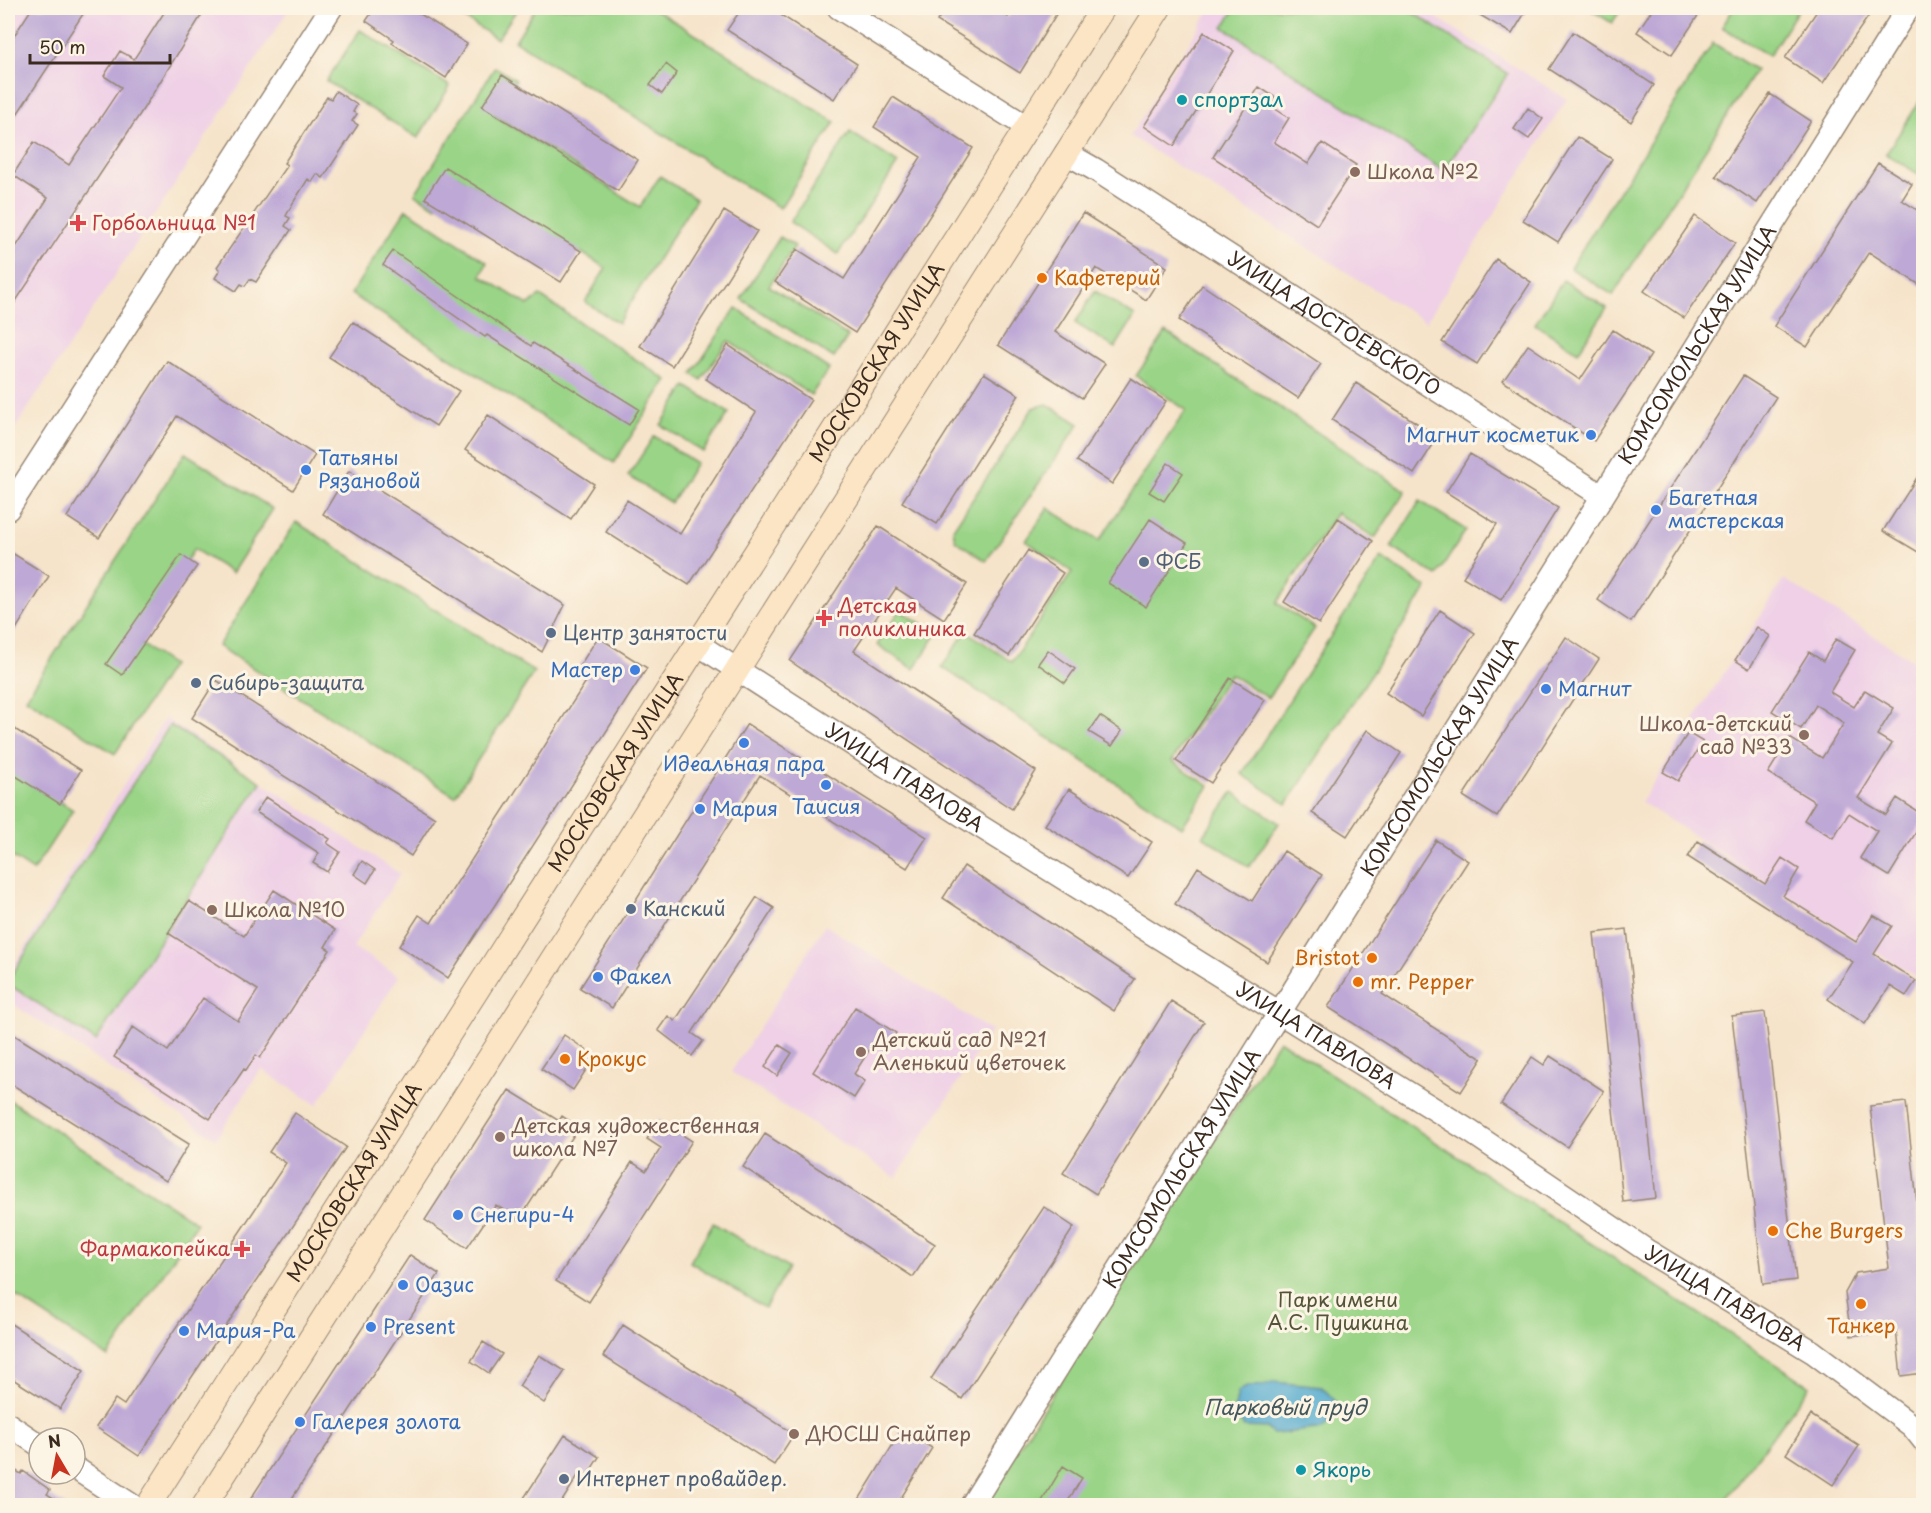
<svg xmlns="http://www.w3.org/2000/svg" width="1931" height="1513" font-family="'Playpen Sans',sans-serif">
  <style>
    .built { fill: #efd0e6 }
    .green { fill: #9ad487; stroke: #6a7f52; stroke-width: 1.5 }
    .water { fill: #52aacf; stroke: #466a76; stroke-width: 1.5 }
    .building { fill: #bea9d6 }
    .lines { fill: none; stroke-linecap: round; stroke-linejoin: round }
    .tertiary-casing { stroke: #988774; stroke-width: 25 }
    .secondary-casing { stroke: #988774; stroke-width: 26 }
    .tertiary { stroke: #fff; stroke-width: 22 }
    .secondary { stroke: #fce5c4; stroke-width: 24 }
    .culture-dot { fill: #0f9aa8; stroke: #fcf5e5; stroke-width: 2 }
    .education-dot { fill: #8d6e63; stroke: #fcf5e5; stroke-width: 2 }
    .health-dot { fill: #e0444e; stroke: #fcf5e5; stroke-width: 2 }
    .food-dot { fill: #e8710a; stroke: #fcf5e5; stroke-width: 2 }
    .shop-dot { fill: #3f7fe0; stroke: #fcf5e5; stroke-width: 2 }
    .service-dot { fill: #5c6f8a; stroke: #fcf5e5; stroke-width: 2 }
    .labels { text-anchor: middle; stroke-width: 6; stroke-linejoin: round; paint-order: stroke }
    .culture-label { font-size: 20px; fill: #0d838f; stroke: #fcf5e5; text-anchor: start }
    .education-label { font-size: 20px; fill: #785e54; stroke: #fcf5e5; text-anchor: start }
    .health-label { font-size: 20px; fill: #be3a42; stroke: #fcf5e5; text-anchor: start }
    .food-label { font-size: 20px; fill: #c56008; stroke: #fcf5e5; text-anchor: start }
    .street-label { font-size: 20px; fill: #3b2a1e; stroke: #fcf5e5 }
    .shop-label { font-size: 20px; fill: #366cbe; stroke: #fcf5e5; text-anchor: start }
    .service-label { font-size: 20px; fill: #4e5e75; stroke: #fcf5e5; text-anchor: start }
    .park-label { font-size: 20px; fill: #535438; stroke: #fcf5e5 }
    .water-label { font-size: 21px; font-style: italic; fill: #43575c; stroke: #fcf5e5 }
  </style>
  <rect width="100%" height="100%" fill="#fcf5e5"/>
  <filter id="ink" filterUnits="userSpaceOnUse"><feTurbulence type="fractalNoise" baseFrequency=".0167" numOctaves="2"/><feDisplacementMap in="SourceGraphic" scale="12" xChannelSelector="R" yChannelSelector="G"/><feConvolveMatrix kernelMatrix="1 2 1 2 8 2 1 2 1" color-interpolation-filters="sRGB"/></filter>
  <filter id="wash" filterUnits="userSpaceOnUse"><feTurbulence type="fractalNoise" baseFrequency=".008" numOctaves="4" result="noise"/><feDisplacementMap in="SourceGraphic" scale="24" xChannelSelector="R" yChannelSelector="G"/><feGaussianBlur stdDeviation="1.35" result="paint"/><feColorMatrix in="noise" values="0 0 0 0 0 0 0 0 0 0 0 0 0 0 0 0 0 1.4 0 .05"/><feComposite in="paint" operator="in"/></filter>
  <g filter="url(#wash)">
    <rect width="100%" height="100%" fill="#f6e4ca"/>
    <!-- built -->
    <path class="built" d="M8 8H290L8 439Z
      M1211 8H1421L1567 99 1426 322 1130 136Z
      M1784 579 1923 667 1921 980 1641 802Z
      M165 718 400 874 353 947 399 976 317 1105 261 1069 216 1139 8 1001V975Z
      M825 925 991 1031 896 1178 731 1072Z"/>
    <!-- green -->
    <path class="green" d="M458 8H518L497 39 455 12Z
      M536 8H653L835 122 780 208 515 41Z
      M1236 8H1406L1508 74 1444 171 1223 27Z
      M1588 8H1622L1612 23Z
      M1734 8H1794L1798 10 1769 56 1722 27Z
      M360 30 450 86 418 138 326 81Z
      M1713 43 1756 70 1613 295 1570 268Z
      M495 67 516 80 494 115 640 207 660 176 696 199 618 323 585 302 606 268 457 175 436 207 415 194Z
      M1923 96V177L1886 154Z
      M850 132 898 163 838 254 790 222Z
      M406 209 487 262 481 276 528 305 540 296 667 380 614 463 351 294Z
      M780 237 795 246 769 286 848 336 834 358 741 299Z
      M1563 280 1607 308 1578 352 1535 324Z
      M1095 291 1135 316 1115 348 1075 323Z
      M736 308 829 369 811 395 728 341 701 380 692 374Z
      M1166 332 1406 491 1375 538 1337 513 1277 603 1315 628 1268 698 1230 674 1172 761 1209 786 1182 827 942 667 966 631 1012 662 1072 572 1026 541 1048 508 1099 541 1186 410 1136 376Z
      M686 386 729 413 703 452 661 425Z
      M1047 404 1079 424 986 561 955 540 953 529 1033 408Z
      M654 436 696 463 671 503 628 476Z
      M185 453 273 509 232 573 194 549 135 640 172 665 115 754 26 698Z
      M1420 501 1466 530 1437 576 1391 547Z
      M296 522 534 672 455 796 218 646Z
      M1381 558 1427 588 1287 804 1242 774Z
      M900 610 937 634 914 669 877 645Z
      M170 725 261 782 96 1041 8 984V981Z
      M8 768 73 810 33 871 8 854Z
      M1233 792 1279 823 1249 867 1203 836Z
      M1279 1040 1810 1386 1722 1505 981 1506Z
      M8 1099 197 1223 108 1357 8 1291Z
      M713 1223 788 1268 765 1308 690 1262Z"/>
    <!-- water -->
    <path class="water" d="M1274 1382 1322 1387 1337 1403V1414L1322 1429C1305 1429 1291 1433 1273 1434L1267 1428 1244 1427 1234 1411 1238 1392C1252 1381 1262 1390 1274 1382Z"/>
    <g id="blocks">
      <!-- building -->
      <path class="building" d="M32 8H87L8 128V45Z
        M167 8H206L140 114 8 313V259L48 198 13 175 34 142 69 165 121 87 104 76 120 51 134 59Z
        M375 8H411L467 44 446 78 392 43 394 40 366 21Z
        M742 8H770L857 64 834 99 727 30Z
        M945 8H993L1008 17 1014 8H1060L1020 73 937 21Z
        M1468 8H1528L1512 34Z
        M1653 8H1703L1672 55 1637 32Z
        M1819 8H1874L1823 83 1785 58Z
        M1204 32 1234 51 1174 146 1144 126Z
        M1573 32 1654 85 1631 122 1549 69Z
        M666 64 677 73 662 94 650 85Z
        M502 75 638 160 618 191 482 106Z
        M1259 87 1276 98 1271 106 1289 118 1274 142 1308 164 1322 143 1356 165 1317 225 1213 157Z
        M336 91 357 105 353 112 357 114 352 121 358 125 323 178 317 174 312 182 308 179 293 203 286 216 290 218 285 226 291 230 256 282 250 279 245 286 241 284 236 291 215 278 220 270 217 267 287 165 284 163 327 97 331 99Z
        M1770 94 1811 121 1757 203 1716 176Z
        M893 97 973 148 855 333 775 282 797 249 844 279 921 157 874 127Z
        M1528 108 1543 119 1529 139 1514 129Z
        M1577 137 1612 159 1558 242 1523 220Z
        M1878 163 1912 184 1902 200 1923 214V287L1869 252 1807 347 1774 326Z
        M445 167 581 251 561 282 425 198Z
        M724 211 757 231 672 366 640 346Z
        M1083 213 1167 267 1146 300 1096 268 1075 301 1055 332 1105 364 1082 398 998 345Z
        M1695 216 1735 243 1684 318 1644 291Z
        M393 251 531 346 533 343 639 409 629 425 487 335 485 337 383 265Z
        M1496 259 1531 282 1477 364 1442 342Z
        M1202 285 1321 364 1298 398 1179 320Z
        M353 322 459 391 436 426 329 357Z
        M1613 330 1651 355 1594 441 1503 381 1528 345 1580 380Z
        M728 345 811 400 689 585 606 532 627 500 680 534 756 412 706 379Z
        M167 361 315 455 293 490 177 416 99 538 67 517Z
        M984 373 1019 395 937 524 902 502Z
        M1743 376 1776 397 1631 622 1598 600Z
        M1131 378 1166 401 1112 484 1077 461Z
        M1356 383 1438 437 1414 474 1332 420Z
        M488 415 594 484 571 519 465 450Z
        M1470 454 1558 508 1501 600 1463 577 1497 524 1446 492Z
        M1168 463 1183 473 1164 501 1149 492Z
        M1923 468V543L1918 552 1883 531Z
        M349 471 565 605 542 652 323 514Z
        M1338 518 1373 541 1319 624 1284 602Z
        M1150 519 1187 543 1146 607 1108 583Z
        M878 526 967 584 944 619 896 588 854 651 1036 771 1012 809 790 661Z
        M1028 550 1063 573 1009 656 974 633Z
        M12 553 49 576 8 642V561Z
        M181 555 197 566 122 675 106 664Z
        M1440 610 1475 633 1421 716 1386 693Z
        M1757 627 1770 636 1749 669 1735 660Z
        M598 637 647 668 448 978 399 946 419 915 431 923 587 680 575 673Z
        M1566 637 1599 659 1497 817 1463 796Z
        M1836 639 1855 650 1830 692 1854 707 1865 690 1894 708 1877 735 1892 744 1858 798 1886 815 1897 798 1923 815V821L1889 876 1860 858 1877 831 1849 813 1833 838 1804 820 1815 802 1768 773 1790 738 1822 758 1844 723 1816 705 1801 729 1772 711 1809 652 1823 661Z
        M1048 650 1075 669 1065 683 1038 664Z
        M1230 678 1265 700 1211 783 1176 761Z
        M216 680 435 818 411 856 192 718Z
        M1100 716 1122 731 1112 746 1089 732Z
        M747 724 927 837 907 868 760 775 612 1008 580 988Z
        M8 725 81 770 60 804 8 771Z
        M1367 730 1401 753 1347 836 1312 813Z
        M1688 733 1703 742 1678 781 1663 772Z
        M1069 789 1152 842 1128 878 1045 825Z
        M266 797 330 839 327 843 340 852 327 872 313 863 319 853 256 812Z
        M1436 840 1468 861 1382 994 1482 1059 1461 1092 1328 1007Z
        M1698 841 1765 884 1782 858 1799 869 1783 896 1856 942 1873 915 1892 926 1874 954 1916 981 1906 996 1890 986 1865 1024 1828 999 1853 962 1688 857Z
        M1284 851 1322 875 1267 962 1175 904 1198 867 1252 901Z
        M362 861 375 870 367 883 354 874Z
        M964 866 1135 979 1114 1011 943 898Z
        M274 890 335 930 325 947 330 950 260 1058 256 1055 246 1070 244 1069 210 1119 114 1057 133 1027 168 1051 203 998 238 1021 258 990 168 933 189 901 244 936Z
        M757 897 774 908 692 1033 703 1041 692 1056 658 1030 668 1016 675 1021Z
        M1627 929 1656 1198 1623 1202 1594 933Z
        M1171 1001 1204 1022 1096 1194 1063 1173Z
        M855 1007 896 1033 885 1051 873 1044 854 1074 865 1081 854 1098 813 1072Z
        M1765 1012 1796 1280 1763 1284 1732 1016Z
        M8 1031 189 1144 166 1181 8 1082Z
        M564 1035 595 1056 573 1090 541 1069Z
        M779 1045 792 1053 777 1076 765 1067Z
        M1550 1056 1604 1091 1567 1147 1501 1104 1532 1057 1544 1065Z
        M509 1090 559 1121 562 1116 579 1127 519 1220 496 1205 467 1248 425 1220Z
        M1906 1102 1923 1257V1373L1901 1376 1896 1330 1851 1336 1845 1293 1856 1273 1889 1268 1870 1106Z
        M295 1113 346 1147 139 1456 96 1427 115 1399 124 1405 286 1163 269 1152Z
        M659 1120 692 1141 589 1302 556 1281 632 1162 646 1171 661 1148 647 1139Z
        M765 1134 935 1244 913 1277 743 1167Z
        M1044 1207 1074 1227 962 1399 931 1379Z
        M410 1255 439 1274 287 1506H246Z
        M8 1322 84 1371 60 1409 8 1376Z
        M623 1325 794 1434 774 1465 603 1356Z
        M483 1342 502 1354 489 1373 471 1361Z
        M539 1355 565 1371 544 1403 519 1386Z
        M1811 1415 1859 1446 1833 1485 1786 1454Z
        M902 1430 932 1448 896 1506H855Z
        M565 1435 599 1457 587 1476 581 1471 559 1506H530L522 1501Z
        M8 1466 21 1474 23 1471 50 1490 47 1494 66 1506H8Z
        M1063 1466 1082 1478 1065 1506H1039Z"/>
    </g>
  </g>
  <g filter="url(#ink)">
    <use href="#blocks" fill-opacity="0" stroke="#988774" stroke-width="1.5"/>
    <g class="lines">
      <!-- tertiary casing -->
      <g class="tertiary-casing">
        <g id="tertiary">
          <path d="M839 8 1027 127"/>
          <path id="s1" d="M1066 153 1096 170 1602 496"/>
          <path d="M8 509 331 8"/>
          <path id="s2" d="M696 643 965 817 1471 1132 1649 1252 1813 1352 1912 1426 1924 1441"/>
          <path d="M8 1424 39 1445"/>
          <path d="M75 1468 133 1506"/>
          <path id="s3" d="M971 1506 1908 8"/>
        </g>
      </g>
      <!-- secondary casing -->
      <g class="secondary-casing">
        <g id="secondary">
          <path id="s4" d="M148 1506 1103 8"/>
          <path d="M204 1506 1159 8"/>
        </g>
      </g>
      <!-- tertiary -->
      <use href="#tertiary" class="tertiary"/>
      <!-- secondary -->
      <use href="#secondary" class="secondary"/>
    </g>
  </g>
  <!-- markers -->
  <g class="culture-dot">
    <circle cx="1182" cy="100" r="6"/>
    <circle cx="1301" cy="1470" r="6"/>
  </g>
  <g class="education-dot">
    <circle cx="1355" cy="172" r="6"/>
    <circle cx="1804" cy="735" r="6"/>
    <circle cx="212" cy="910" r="6"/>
    <circle cx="861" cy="1052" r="6"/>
    <circle cx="500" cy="1137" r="6"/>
    <circle cx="794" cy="1434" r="6"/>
  </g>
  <g class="health-dot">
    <path d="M75 214h6v6h6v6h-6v6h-6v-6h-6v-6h6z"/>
    <path d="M821 609h6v6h6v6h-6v6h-6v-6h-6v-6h6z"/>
    <path d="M239 1240h6v6h6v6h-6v6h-6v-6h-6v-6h6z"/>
  </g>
  <g class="food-dot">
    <circle cx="1042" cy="278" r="6"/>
    <circle cx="1372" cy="958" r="6"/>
    <circle cx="1358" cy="982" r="6"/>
    <circle cx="565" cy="1059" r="6"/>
    <circle cx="1773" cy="1231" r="6"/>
    <circle cx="1861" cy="1304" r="6"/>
  </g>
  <g class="shop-dot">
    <circle cx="1591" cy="435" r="6"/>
    <circle cx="306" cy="470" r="6"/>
    <circle cx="1656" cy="510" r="6"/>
    <circle cx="635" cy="670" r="6"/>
    <circle cx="1546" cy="689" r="6"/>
    <circle cx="744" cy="743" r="6"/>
    <circle cx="826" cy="785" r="6"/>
    <circle cx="700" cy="809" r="6"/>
    <circle cx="598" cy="977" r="6"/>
    <circle cx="458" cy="1215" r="6"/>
    <circle cx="403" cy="1285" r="6"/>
    <circle cx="371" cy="1327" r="6"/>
    <circle cx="184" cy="1331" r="6"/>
    <circle cx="300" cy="1422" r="6"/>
  </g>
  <g class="service-dot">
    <circle cx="1144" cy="562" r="6"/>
    <circle cx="551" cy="633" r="6"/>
    <circle cx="196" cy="683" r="6"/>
    <circle cx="631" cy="909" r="6"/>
    <circle cx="564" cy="1479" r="6"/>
  </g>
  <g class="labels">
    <!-- culture labels -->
    <g class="culture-label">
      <text x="1194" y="107">спортзал</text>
      <text x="1313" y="1477">Якорь</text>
    </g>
    <!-- education labels -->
    <g class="education-label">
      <text x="1367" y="179">Школа №2</text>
      <text x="1792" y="731" text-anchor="end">Школа-детский<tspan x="1792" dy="23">сад №33</tspan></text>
      <text x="224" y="917">Школа №10</text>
      <text x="873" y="1047">Детский сад №21<tspan x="873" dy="23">Аленький цветочек</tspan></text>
      <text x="512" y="1133">Детская художественная<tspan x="512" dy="23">школа №7</tspan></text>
      <text x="806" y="1441">ДЮСШ Снайпер</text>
    </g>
    <!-- health labels -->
    <g class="health-label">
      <text x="92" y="230">Горбольница №1</text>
      <text x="838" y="613">Детская<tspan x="838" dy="23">поликлиника</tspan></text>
      <text x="230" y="1256" text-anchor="end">Фармакопейка</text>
    </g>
    <!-- food labels -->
    <g class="food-label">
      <text x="1054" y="285">Кафетерий</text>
      <text x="1360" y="965" text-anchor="end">Bristot</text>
      <text x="1370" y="989">mr. Pepper</text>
      <text x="577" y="1066">Крокус</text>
      <text x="1785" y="1238">Che Burgers</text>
      <text x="1861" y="1333" text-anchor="middle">Танкер</text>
    </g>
    <!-- street labels -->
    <g class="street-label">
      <text dy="7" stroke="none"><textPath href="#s1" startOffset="318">УЛИЦА ДОСТОЕВСКОГО</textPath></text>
      <text dy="7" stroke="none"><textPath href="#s3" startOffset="1370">КОМСОМОЛЬСКАЯ УЛИЦА</textPath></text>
      <text dy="7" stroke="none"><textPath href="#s4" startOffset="1356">МОСКОВСКАЯ УЛИЦА</textPath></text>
      <text dy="7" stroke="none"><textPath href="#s3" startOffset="884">КОМСОМОЛЬСКАЯ УЛИЦА</textPath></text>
      <text dy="7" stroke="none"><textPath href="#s4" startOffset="870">МОСКОВСКАЯ УЛИЦА</textPath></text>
      <text dy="7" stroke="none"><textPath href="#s2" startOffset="248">УЛИЦА ПАВЛОВА</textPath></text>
      <text dy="7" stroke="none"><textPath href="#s2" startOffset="734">УЛИЦА ПАВЛОВА</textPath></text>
      <text dy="7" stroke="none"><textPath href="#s3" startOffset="398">КОМСОМОЛЬСКАЯ УЛИЦА</textPath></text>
      <text dy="7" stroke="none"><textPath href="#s4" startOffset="384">МОСКОВСКАЯ УЛИЦА</textPath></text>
      <text dy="7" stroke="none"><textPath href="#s2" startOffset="1220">УЛИЦА ПАВЛОВА</textPath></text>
    </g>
    <!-- shop labels -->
    <g class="shop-label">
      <text x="1579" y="442" text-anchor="end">Магнит косметик</text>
      <text x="318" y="465">Татьяны<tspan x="318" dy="23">Рязановой</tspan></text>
      <text x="1668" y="505">Багетная<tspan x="1668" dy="23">мастерская</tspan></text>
      <text x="623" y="677" text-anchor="end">Мастер</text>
      <text x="1558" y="696">Магнит</text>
      <text x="744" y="771" text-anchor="middle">Идеальная пара</text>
      <text x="826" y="814" text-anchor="middle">Таисия</text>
      <text x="712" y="816">Мария</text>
      <text x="610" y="984">Факел</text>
      <text x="470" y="1222">Снегири-4</text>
      <text x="415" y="1292">Оазис</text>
      <text x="383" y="1334">Present</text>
      <text x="196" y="1338">Мария-Ра</text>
      <text x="312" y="1429">Галерея золота</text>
    </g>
    <!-- service labels -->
    <g class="service-label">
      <text x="1156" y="569">ФСБ</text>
      <text x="563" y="640">Центр занятости</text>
      <text x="208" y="690">Сибирь-защита</text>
      <text x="643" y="916">Канский</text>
      <text x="576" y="1486">Интернет провайдер.</text>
    </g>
    <!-- park labels -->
    <g class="park-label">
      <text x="1338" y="1307">Парк имени<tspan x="1338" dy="23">А.С. Пушкина</tspan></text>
    </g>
    <!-- water labels -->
    <g class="water-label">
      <text x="1285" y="1415">Парковый пруд</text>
    </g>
  </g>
  <!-- margin -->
  <rect width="1931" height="1513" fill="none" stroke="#fcf5e5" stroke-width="30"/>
  <!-- north arrow -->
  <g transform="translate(57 1456) rotate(350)"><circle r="28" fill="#fcf5e5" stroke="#afa495" stroke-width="1.5"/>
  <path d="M0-4.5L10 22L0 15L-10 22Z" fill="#c8321e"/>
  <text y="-9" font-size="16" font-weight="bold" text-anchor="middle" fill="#3b2a1e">N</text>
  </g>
  <!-- scale -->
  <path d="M30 54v9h140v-9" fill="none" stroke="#3b2a1e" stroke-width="3"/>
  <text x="39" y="54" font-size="18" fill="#3b2a1e" stroke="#fcf5e5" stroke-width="4.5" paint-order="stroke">50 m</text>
</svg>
